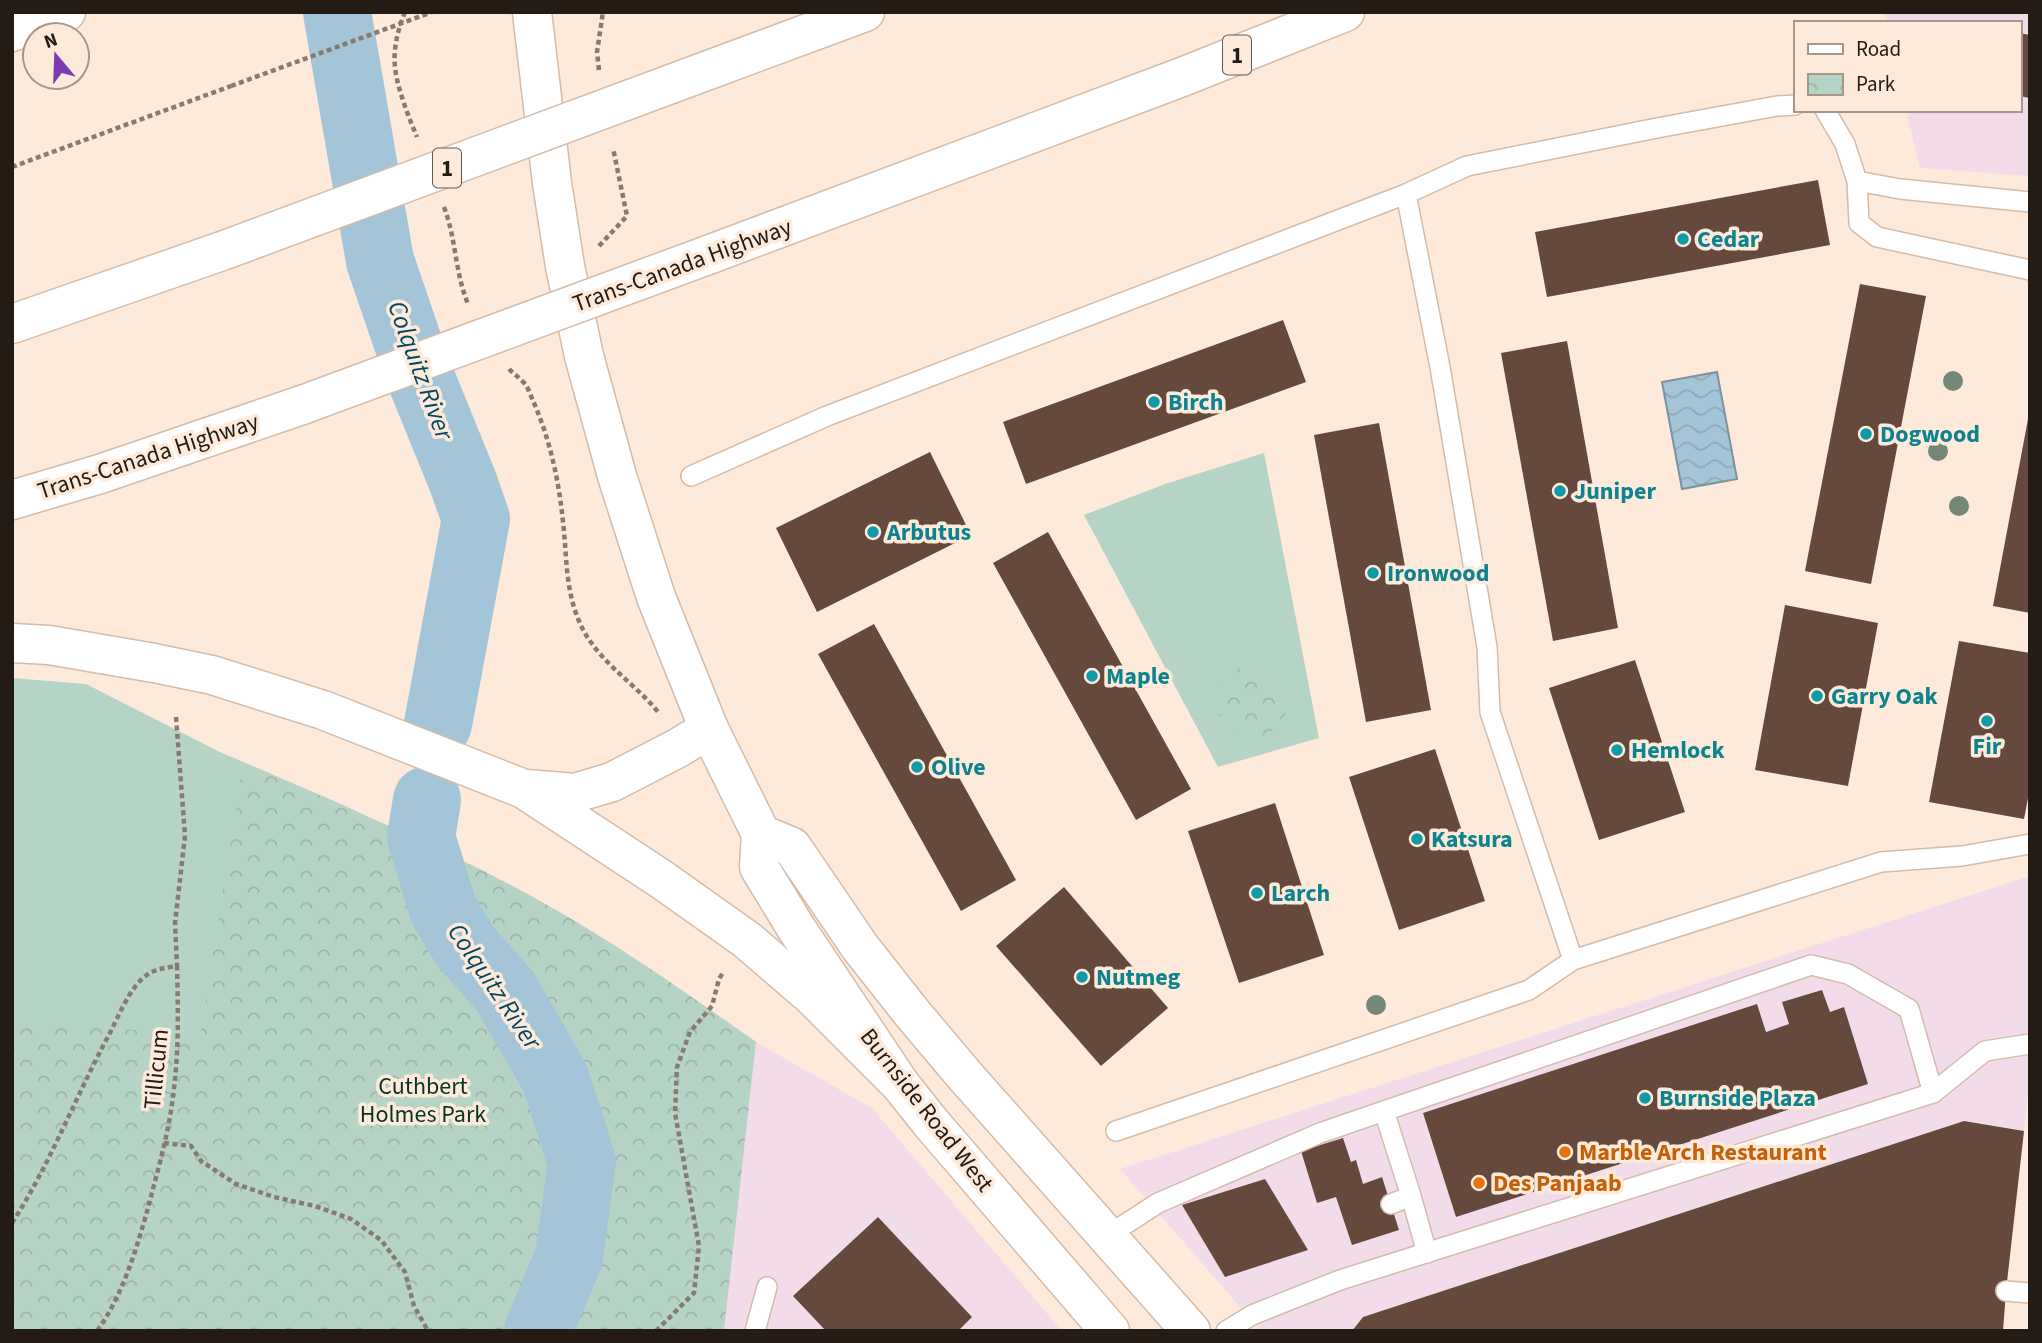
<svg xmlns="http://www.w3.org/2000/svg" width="2042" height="1343" font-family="'Source Sans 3',sans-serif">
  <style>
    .commercial { fill: #f3dcea }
    .grass { fill: #b6d4c5 }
    .park { fill: url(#park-crowns) }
    .water { fill: url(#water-waves); stroke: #7d929c; stroke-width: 2 }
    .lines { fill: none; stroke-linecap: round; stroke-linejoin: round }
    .river { stroke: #a3c5d7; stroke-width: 68 }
    .building { fill: #66493d }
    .lane-casing { stroke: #d3bcaa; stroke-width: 22 }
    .secondary-casing { stroke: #d3bcaa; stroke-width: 41 }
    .highway-casing { stroke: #d3bcaa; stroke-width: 41 }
    .path { stroke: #877a6f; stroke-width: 4.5; stroke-dasharray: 5 3.5; stroke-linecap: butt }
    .lane { stroke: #fff; stroke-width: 19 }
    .secondary { stroke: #fff; stroke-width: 38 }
    .highway { stroke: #fff; stroke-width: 38 }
    .highway-bridge-casing { stroke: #d3bcaa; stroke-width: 41; stroke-linecap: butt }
    .path-bridge { stroke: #877a6f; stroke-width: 4.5; stroke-dasharray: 5 3.5; stroke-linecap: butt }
    .highway-bridge { stroke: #fff; stroke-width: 38 }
    .tree { fill: #758776 }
    .culture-dot { fill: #0f9aa8; stroke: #fdeada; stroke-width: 2.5 }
    .food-dot { fill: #e8710a; stroke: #fdeada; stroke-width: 2.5 }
    .labels { text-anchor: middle; stroke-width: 7; stroke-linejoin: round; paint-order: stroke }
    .shield { fill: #fdeada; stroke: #64594f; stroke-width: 2 }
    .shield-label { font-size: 23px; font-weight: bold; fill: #231b14 }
    .culture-label { font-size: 24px; font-weight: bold; fill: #0d838f; stroke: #fdeada; text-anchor: start }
    .street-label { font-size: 24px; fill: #231b14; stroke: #fdeada }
    .park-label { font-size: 24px; fill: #053624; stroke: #fdeada }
    .food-label { font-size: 24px; font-weight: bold; fill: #c56008; stroke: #fdeada; text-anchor: start }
    .water-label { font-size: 26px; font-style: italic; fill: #024761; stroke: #fdeada }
  </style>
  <defs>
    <pattern id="park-crowns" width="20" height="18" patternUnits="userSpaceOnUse" patternTransform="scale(1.75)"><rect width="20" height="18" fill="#b6d4c5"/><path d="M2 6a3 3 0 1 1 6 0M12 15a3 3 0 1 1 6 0" fill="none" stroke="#9cb5a8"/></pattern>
    <pattern id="water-waves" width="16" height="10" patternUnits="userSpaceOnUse" patternTransform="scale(1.75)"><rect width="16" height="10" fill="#a3c5d7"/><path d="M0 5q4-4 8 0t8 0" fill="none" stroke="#8ca9b8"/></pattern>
  </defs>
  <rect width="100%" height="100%" fill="#fdeada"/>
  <!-- commercial -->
  <path class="commercial" d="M1884 12H2030V176L1920 168 1906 110H2019V23H1886Z
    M2030 876V1076L2024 1131 1964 1121 1363 1317 1352 1331H1261L1120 1169Z
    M756 1042 872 1108 1062 1331H724Z"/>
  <!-- grass -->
  <path class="grass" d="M1264 453 1319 738 1218 767 1084 515 1168 483Z
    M12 678 86 684 220 752 341 804 473 866 569 918 661 976 756 1042 525 1170 12 1331Z"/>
  <!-- park -->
  <path class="park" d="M1240 666H1250L1295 702 1259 747 1208 706Z
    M243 764C354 810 467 857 570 918 634 956 695 999 756 1042L724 1331H12V1017L200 1037Z"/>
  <!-- water -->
  <path class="water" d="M1717 372 1737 479 1682 489 1662 382Z"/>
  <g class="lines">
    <!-- river -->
    <path class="river" d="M337 12 380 261 417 369 463 482 476 519 438 724
      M427 800 421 837 443 909 465 946 505 991 555 1078 582 1162 569 1257 538 1331"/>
  </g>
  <!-- building -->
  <path class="building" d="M2019 33 2030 35V98L2019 96Z
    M1818 180 1830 245 1547 297 1535 232Z
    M1860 284 1926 296 1871 584 1805 571Z
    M1283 320 1306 382 1026 484 1003 422Z
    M1567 341 1618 628 1553 641 1501 353Z
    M2028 419H2030V613L1993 606Z
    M1379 423 1431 710 1366 722 1314 435Z
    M930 452 971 535 817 612 776 528Z
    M1048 532 1191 789 1136 820 993 563Z
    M1785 605 1878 623 1848 786 1755 770Z
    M874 624 1016 880 961 911 818 654Z
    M1959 641 2030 653V788L2024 819 1929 802Z
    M1635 660 1685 812 1599 840 1549 688Z
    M1435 749 1485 901 1399 930 1349 777Z
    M1275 803 1324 955 1239 983 1188 831Z
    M1064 887 1168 1008 1101 1066 996 946Z
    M1822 990 1830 1012 1844 1007 1868 1084 1456 1217 1423 1113 1757 1004 1766 1032 1789 1024 1782 1002Z
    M1964 1121 2024 1131 2006 1291 2003 1331H1352L1363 1317Z
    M1343 1138 1351 1162 1356 1160 1363 1184 1382 1177 1399 1230 1352 1245 1336 1197 1317 1203 1301 1151Z
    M1265 1179 1308 1250 1225 1277 1182 1205Z
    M878 1217 972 1317 958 1331H826L793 1296Z"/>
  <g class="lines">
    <!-- lane casing -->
    <g class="lane-casing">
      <path id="lane" d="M1825 110 1845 144 1857 181 1900 189 2030 202
        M1857 181 1859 223 1877 237 2030 270
        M1406 194 1440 367 1487 647 1490 712 1573 960
        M691 476 827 416 1406 194 1467 166 1657 128 1777 106 1795 105
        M1116 1131 1529 990 1573 960 1881 862 1962 856 2030 844
        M1411 1196 1384 1111 1811 965 1848 974 1909 1009 1933 1093
        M1391 1204 1411 1196 1427 1253
        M1107 1236 1158 1203 1320 1133 1384 1111
        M2006 1291 2030 1293
        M755 1331 767 1287
        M1226 1331 1252 1315 1340 1280 1933 1093 1985 1051 2030 1044"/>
    </g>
    <!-- secondary casing -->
    <g class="secondary-casing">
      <path id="secondary" d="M532 12 552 183 565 266 584 356 617 476 656 597 709 729 761 834 792 847 860 947 912 1013 966 1077 1191 1331
        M12 32 66 12
        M761 834 759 867 796 928 900 1084 931 1123 1110 1331"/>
    </g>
    <!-- highway casing -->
    <g class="highway-casing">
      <path id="highway" d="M671 84 865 12
        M708 255 1182 77 1345 12
        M12 324 222 251
        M12 500 100 474 302 405
        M12 643 49 645 154 663 212 675 323 710 524 789 661 879 747 940 812 996 900 1084
        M526 789 575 793 612 782 678 748 709 729"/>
    </g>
    <!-- path -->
    <path class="path" d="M405 12C398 29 393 49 395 67 397 88 409 118 417 137
      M599 70 597 52 603 12
      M12 167 231 86
      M444 207C456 238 455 273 468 304
      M599 246 627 216 613 148
      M509 369C514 374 520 378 525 384 529 389 531 397 534 403 550 440 559 481 563 522 567 556 565 588 579 621 595 660 633 681 659 713
      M176 717 185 836 175 923 177 966
      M164 1143 191 1146 201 1161 236 1184 274 1197 315 1206 351 1219 381 1240 405 1272 414 1306 428 1331
      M12 1223C51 1163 76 1095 110 1033 119 1015 128 992 143 978 153 969 164 968 177 966 178 1007 179 1047 174 1088 170 1129 158 1169 148 1208 136 1250 123 1295 97 1331
      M656 1331 694 1293 699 1246 675 1113 677 1067 690 1032 712 1006 719 979 724 971"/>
    <!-- lane -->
    <use href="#lane" class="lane"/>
    <!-- secondary -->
    <use href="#secondary" class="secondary"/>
    <!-- highway -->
    <use href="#highway" class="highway"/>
    <!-- highway-bridge casing -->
    <g class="highway-bridge-casing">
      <path id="highway-bridge" d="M222 251 671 84
        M302 405 708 255"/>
    </g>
    <!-- path-bridge -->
    <path class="path-bridge" d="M231 86 432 12"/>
    <!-- highway-bridge -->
    <use href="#highway-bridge" class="highway-bridge"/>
  </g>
  <!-- trees -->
  <g class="tree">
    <circle cx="1953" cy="381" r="10"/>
    <circle cx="1938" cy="451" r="10"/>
    <circle cx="1959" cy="506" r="10"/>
    <circle cx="1376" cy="1005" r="10"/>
  </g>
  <!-- markers -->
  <g class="culture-dot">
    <circle cx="1683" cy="239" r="7"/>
    <circle cx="1154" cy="402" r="7"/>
    <circle cx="1866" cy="434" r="7"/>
    <circle cx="1560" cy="491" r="7"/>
    <circle cx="873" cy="532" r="7"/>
    <circle cx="1373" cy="573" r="7"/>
    <circle cx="1092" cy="676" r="7"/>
    <circle cx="1817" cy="696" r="7"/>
    <circle cx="1987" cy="721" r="7"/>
    <circle cx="1617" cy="750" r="7"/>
    <circle cx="917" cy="767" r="7"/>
    <circle cx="1417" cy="839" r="7"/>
    <circle cx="1257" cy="893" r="7"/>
    <circle cx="1082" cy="977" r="7"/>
    <circle cx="1645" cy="1098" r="7"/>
  </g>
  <g class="food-dot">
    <circle cx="1565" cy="1152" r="7"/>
    <circle cx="1479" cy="1183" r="7"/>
  </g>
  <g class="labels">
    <!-- shield labels -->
    <g class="shield">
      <rect x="1223" y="35.5" width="28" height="39" rx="5"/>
      <rect x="433" y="148.5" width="28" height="39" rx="5"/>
    </g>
    <g class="shield-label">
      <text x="1237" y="63">1</text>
      <text x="447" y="176">1</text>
    </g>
    <!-- culture labels -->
    <g class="culture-label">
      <text x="1697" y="247">Cedar</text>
      <text x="1168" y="410">Birch</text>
      <text x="1880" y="442">Dogwood</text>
      <text x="1574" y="499">Juniper</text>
      <text x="887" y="540">Arbutus</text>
      <text x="1387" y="581">Ironwood</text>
      <text x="1106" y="684">Maple</text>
      <text x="1831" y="704">Garry Oak</text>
      <text x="1987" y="754" text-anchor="middle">Fir</text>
      <text x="1631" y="758">Hemlock</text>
      <text x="931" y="775">Olive</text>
      <text x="1431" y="847">Katsura</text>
      <text x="1271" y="901">Larch</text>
      <text x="1096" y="985">Nutmeg</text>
      <text x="1659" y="1106">Burnside Plaza</text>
    </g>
    <!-- street labels -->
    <g class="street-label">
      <text transform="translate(682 265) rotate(-20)" y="8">Trans-Canada Highway</text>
      <text transform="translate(148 456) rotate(-18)" y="8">Trans-Canada Highway</text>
      <text transform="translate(156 1069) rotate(-84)" y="8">Tillicum</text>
      <text transform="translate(927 1110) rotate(52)" y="8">Burnside Road West</text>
    </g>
    <!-- park labels -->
    <g class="park-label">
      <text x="423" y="1094">Cuthbert<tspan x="423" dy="28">Holmes Park</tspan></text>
    </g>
    <!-- food labels -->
    <g class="food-label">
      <text x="1579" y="1160">Marble Arch Restaurant</text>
      <text x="1493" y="1191">Des Panjaab</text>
    </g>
    <!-- water labels -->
    <g class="water-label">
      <text transform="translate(421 370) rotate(70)" y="9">Colquitz River</text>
      <text transform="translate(495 986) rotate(56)" y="9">Colquitz River</text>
    </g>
  </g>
  <!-- border -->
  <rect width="2042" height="1343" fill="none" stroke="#231b14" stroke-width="28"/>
  <!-- legend -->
  <rect x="1794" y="21" width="228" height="91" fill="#fdeada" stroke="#a6978b" stroke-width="2"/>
  <rect x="1808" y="44" width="35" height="10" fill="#ffffff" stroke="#a6978b" stroke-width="2"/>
  <text x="1856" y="56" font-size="21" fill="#231b14">Road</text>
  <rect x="1808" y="74" width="35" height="21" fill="url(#park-crowns)" stroke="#a6978b" stroke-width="2"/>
  <text x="1856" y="91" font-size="21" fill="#231b14">Park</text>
  <!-- north arrow -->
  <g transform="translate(56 56) rotate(341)"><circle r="33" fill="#fdeada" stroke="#a6978b" stroke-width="2"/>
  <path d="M0-5L12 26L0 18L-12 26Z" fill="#7b3cb1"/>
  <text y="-10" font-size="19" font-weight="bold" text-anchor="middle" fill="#231b14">N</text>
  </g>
</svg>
